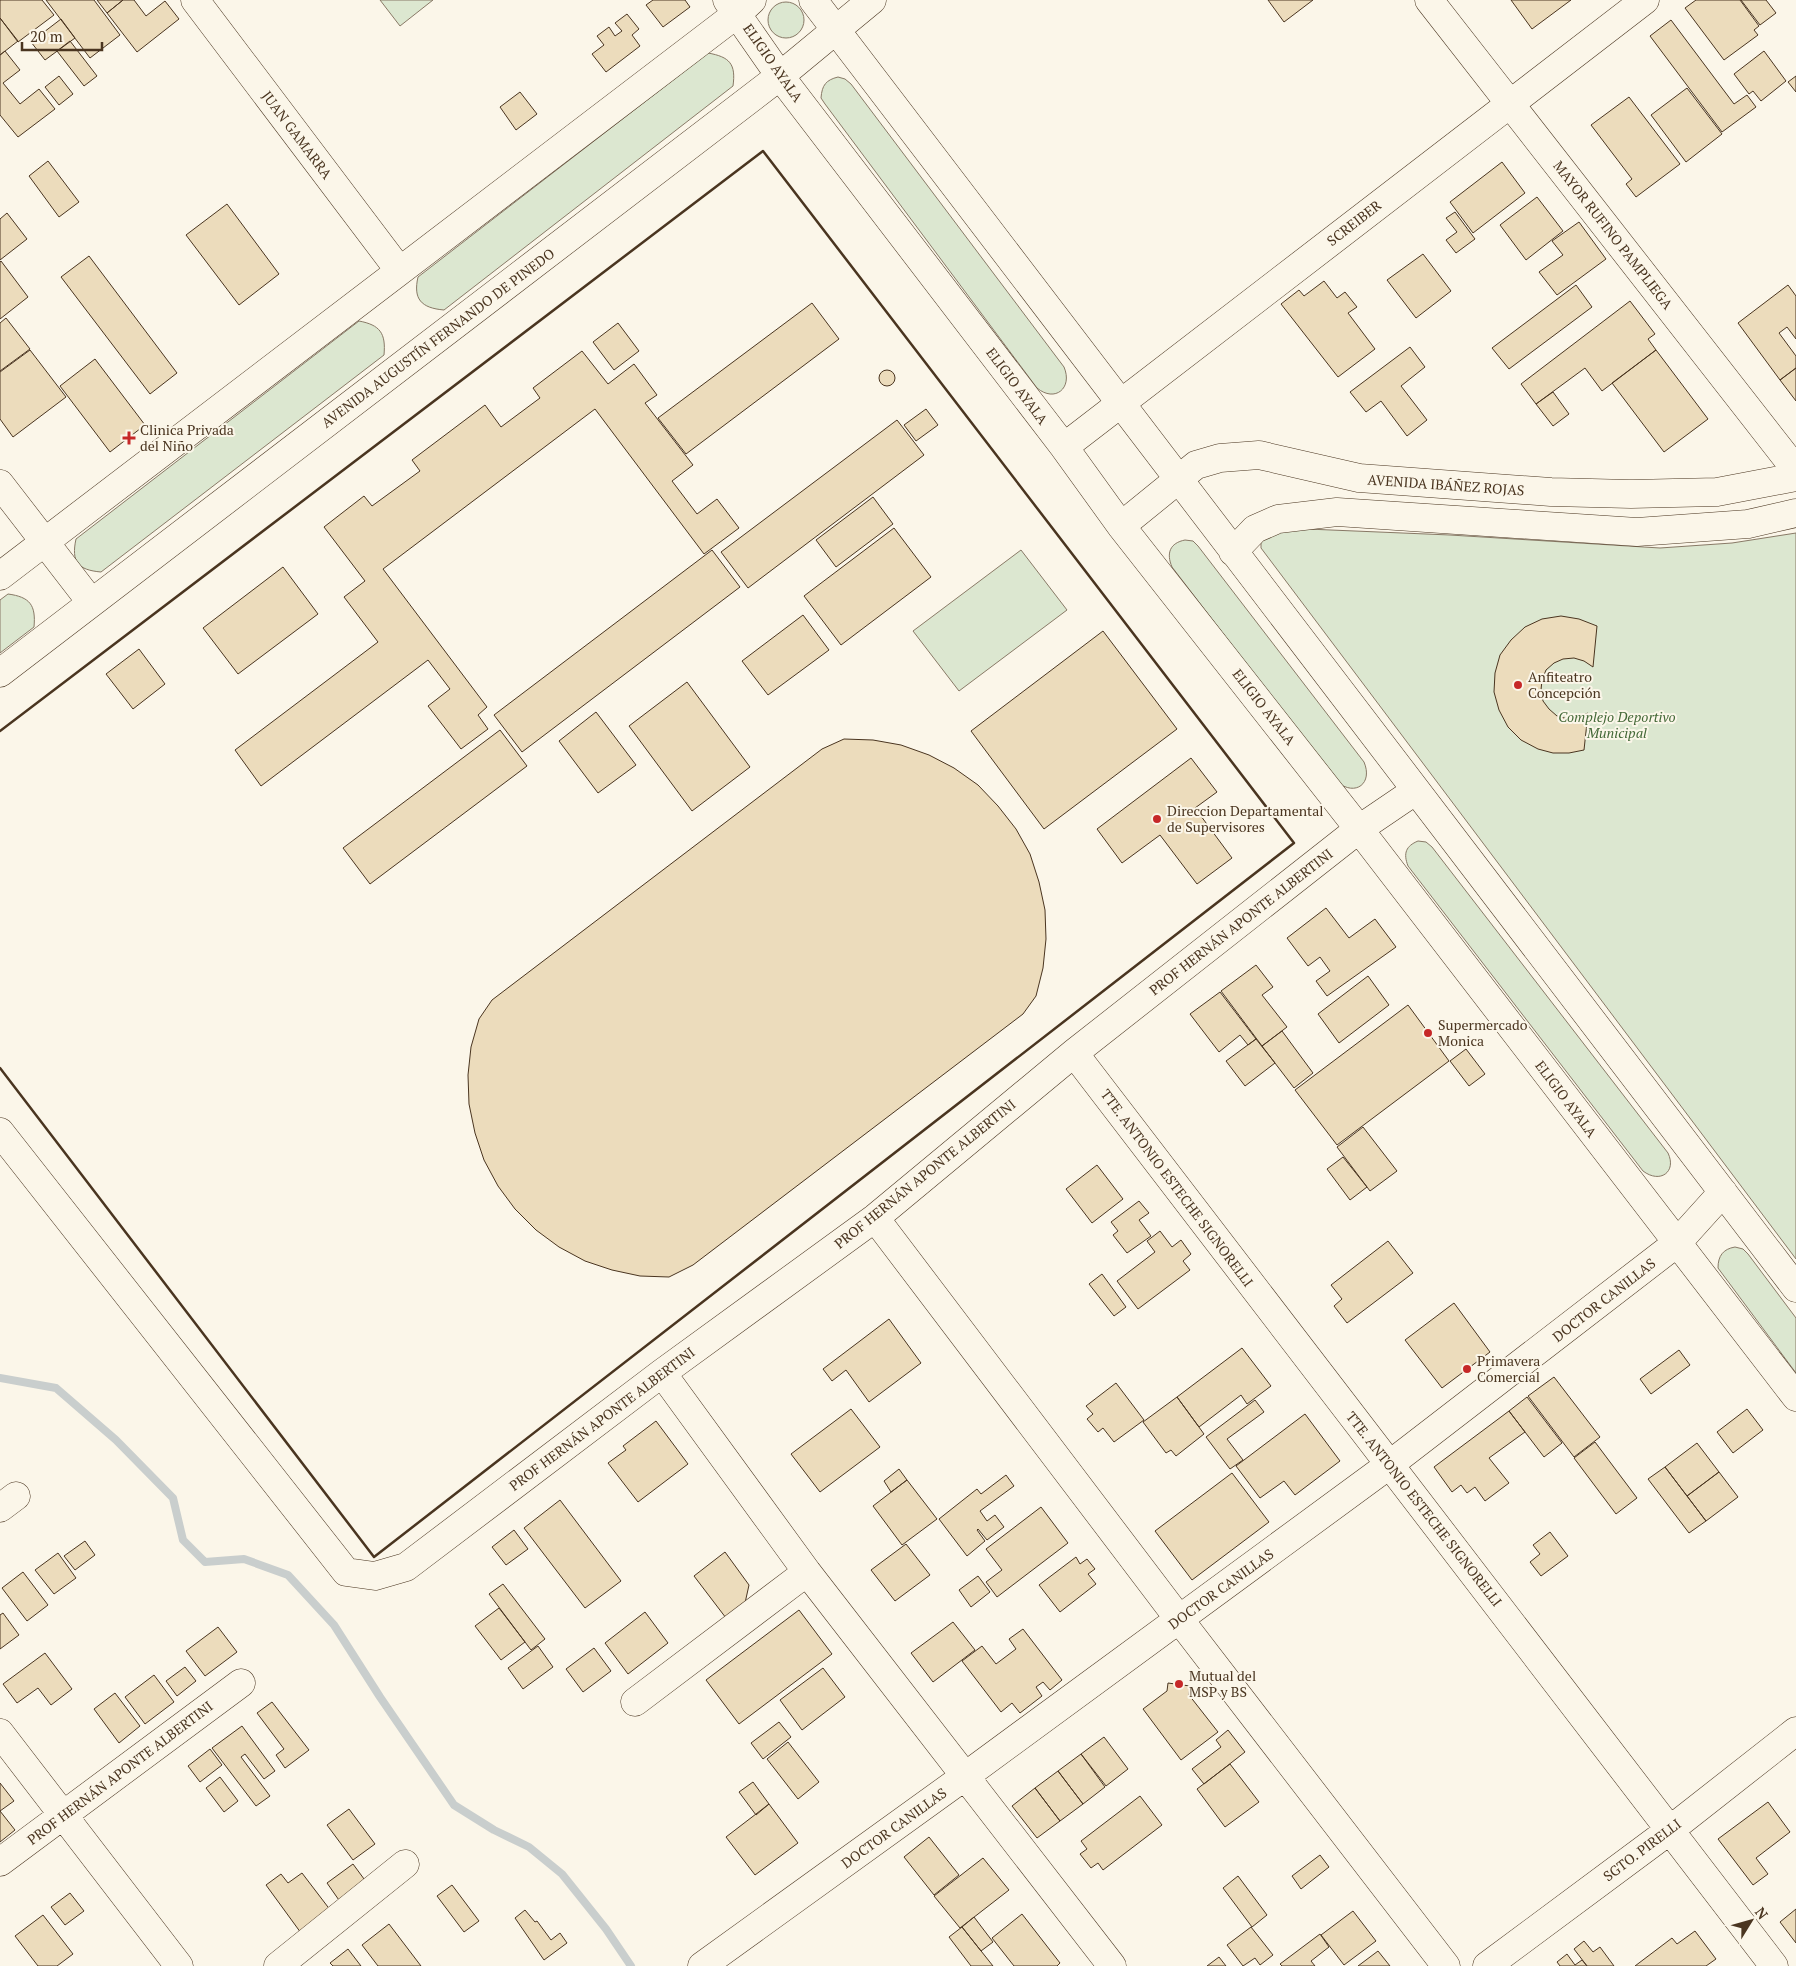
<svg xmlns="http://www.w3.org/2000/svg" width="1796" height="1966" font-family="'PT Serif',serif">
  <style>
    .green { fill: #dce7d0; stroke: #887966 }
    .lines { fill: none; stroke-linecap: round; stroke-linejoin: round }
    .stream { stroke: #c9cecd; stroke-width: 8 }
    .building { fill: #ecdcbc; stroke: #4a3520 }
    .minor-casing { stroke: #4a3520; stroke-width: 29 }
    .minor { stroke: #fbf6e9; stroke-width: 28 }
    .wall { stroke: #4a3520; stroke-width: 2.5 }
    .poi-dot { fill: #c62828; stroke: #fbf6e9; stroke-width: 2 }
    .labels { text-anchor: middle; stroke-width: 4; stroke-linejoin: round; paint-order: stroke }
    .street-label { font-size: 14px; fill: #4a3520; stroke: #fbf6e9 }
    .poi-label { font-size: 14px; fill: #4a3520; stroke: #fbf6e9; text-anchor: start }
    .park-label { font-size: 14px; font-style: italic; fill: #436837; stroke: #fbf6e9 }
  </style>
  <rect width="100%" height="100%" fill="#fbf6e9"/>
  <!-- green -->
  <path class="green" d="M380 0H433L400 26Z
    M768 20a18 18 0 1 1 36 0a18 18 0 1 1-36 0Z
    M708 53C730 57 736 64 733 86L444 310C421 308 413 299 418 277Z
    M838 77 845 79 851 84 1064 367C1073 388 1055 403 1037 388L825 104 821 98C822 85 826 80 838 77Z
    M359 321C380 325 386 333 384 355L101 572C78 570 71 562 76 539Z
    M1307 529 1450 535 1660 548 1732 543 1796 533V1259L1261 548V539L1274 531Z
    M1185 540 1193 541 1198 546 1364 762C1373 783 1356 797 1337 782L1172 567C1166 553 1170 543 1185 540Z
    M1021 550 1067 610 959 691 913 631Z
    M8 594C30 597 36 605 34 627L0 653V600Z
    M1418 841 1426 842 1432 847 1668 1153C1677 1172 1660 1184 1643 1171L1408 866C1403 853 1406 846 1418 841Z
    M1735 1247 1743 1249 1748 1254 1796 1318V1373L1718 1268C1718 1256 1723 1249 1735 1247Z"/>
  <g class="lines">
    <!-- stream -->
    <path class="stream" d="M0 1378 56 1388 116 1440 173 1498 183 1540 205 1562 244 1559 288 1575 334 1625 380 1697 454 1805 494 1830 529 1847 562 1874 606 1929 631 1966"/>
  </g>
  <!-- building -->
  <path class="building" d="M0 0H42L54 15 18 42 0 18Z
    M46 0H94L120 35 90 58Z
    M97 0H123L107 13Z
    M123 0H134L146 16 165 1 179 19 137 52 107 13Z
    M653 0H685L690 7 663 27 646 5Z
    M1268 0H1313L1284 22Z
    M1511 0H1571L1532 29Z
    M1696 0H1740L1759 26 1754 30 1758 35 1724 60 1685 8Z
    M1741 0H1766L1776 13 1760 25Z
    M627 14 639 29 632 35 640 46 606 72 592 54 604 45 597 36 609 27 615 36 622 31 615 23Z
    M0 18 18 41 0 55Z
    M61 19 75 38 45 60 31 42Z
    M1671 20 1734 104 1747 95 1756 107 1722 132 1650 36Z
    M70 41 97 76 84 86 57 51Z
    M5 51 20 70 3 83 20 104 39 89 55 109 18 137 0 115V55Z
    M1764 51 1786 81 1761 101 1753 91 1749 94 1734 74Z
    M59 76 73 94 59 105 45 87Z
    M1796 76V92L1788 82Z
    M1687 88 1722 134 1686 162 1651 115Z
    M520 92 537 114 516 130 500 107Z
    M1629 97 1680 164 1636 197 1626 184 1632 179 1591 125Z
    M48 161 79 202 59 217 29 176Z
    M1502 162 1525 193 1473 233 1450 202Z
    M1537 197 1563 231 1526 260 1500 225Z
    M227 204 279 274 239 305 186 235Z
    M1455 212 1475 239 1456 253 1446 240 1457 232 1446 218Z
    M7 213 27 239 0 260V219Z
    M1579 222 1606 259 1557 295 1539 272 1563 255 1552 241Z
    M1423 254 1451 291 1416 318 1387 280Z
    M89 256 177 373 150 394 61 277Z
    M1 261 28 297 0 319V262Z
    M1324 281 1337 298 1345 292 1357 307 1348 313 1375 349 1338 377 1281 304 1299 290 1304 296Z
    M1576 285 1592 307 1509 369 1492 348Z
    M1788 285 1796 296V339L1787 327 1779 333 1796 356V368L1780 380 1738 323Z
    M1630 301 1655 334 1648 339 1656 350 1602 391 1585 368 1536 404 1521 384Z
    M812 303 839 339 686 454 658 418Z
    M6 318 30 349 0 371V323Z
    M618 323 639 351 614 370 593 342Z
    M1410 347 1425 367 1401 386 1427 420 1407 436 1381 401 1366 412 1350 392Z
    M30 350 66 397 13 437 0 419V372Z
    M1656 350 1708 419 1664 452 1612 383Z
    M582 351 608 384 634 364 657 395 645 403 693 465 672 481 697 514 717 499 739 528 704 554 595 409 383 569 487 707 478 715 488 729 461 749 428 706 450 689 428 660 261 786 235 750 378 642 344 597 365 581 324 527 364 496 372 506 420 471 412 460 485 405 501 427 540 398 533 388Z
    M95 359 145 425 110 452 60 386Z
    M1796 368V401L1780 380Z
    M879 378a8 8 0 1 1 16 0a8 8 0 1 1-16 0Z
    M1553 392 1569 414 1553 426 1536 404Z
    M926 409 938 425 916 441 904 425Z
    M897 420 924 455 748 588 721 552Z
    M873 497 893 524 836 567 816 540Z
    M894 528 931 577 841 645 804 596Z
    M712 550 740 587 522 752 494 715Z
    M283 567 318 614 238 674 203 628Z
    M803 615 829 650 768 695 742 661Z
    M1561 616 1579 619 1597 626 1593 667 1584 661 1574 658 1563 659 1554 663 1546 670 1542 680 1541 690 1543 701 1549 709 1557 716 1568 719 1578 718 1588 713 1584 750 1569 753H1553L1538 749 1521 740 1508 727 1499 710 1494 692 1495 673 1500 655 1511 640 1525 627 1542 619Z
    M1103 631 1177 729 1044 829 971 731Z
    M139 649 165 684 133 709 106 674Z
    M687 682 750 767 692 811 629 726Z
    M596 712 636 765 598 793 559 741Z
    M500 730 527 766 370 884 343 848Z
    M844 739 873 740 901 745 929 755 954 768 978 785 998 806 1016 829 1030 854 1039 882 1045 910 1046 939 1043 968 1036 996 1023 1014 693 1265 669 1277 640 1276 612 1270 585 1261 559 1247 536 1230 515 1209 498 1186 484 1160 475 1133 469 1104 468 1075 471 1047 479 1019 492 1000 822 749Z
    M1191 758 1217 792 1195 808 1232 858 1197 884 1160 835 1122 863 1097 829Z
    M1326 908 1349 938 1375 919 1396 947 1327 996 1316 981 1330 971 1320 957 1308 966 1287 938Z
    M1256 965 1273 987 1262 995 1287 1027 1262 1046 1221 991Z
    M1368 976 1389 1005 1339 1043 1318 1014Z
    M1220 992 1256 1039 1248 1045 1240 1035 1219 1052 1190 1014Z
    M1408 1005 1449 1061 1337 1145 1295 1090Z
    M1282 1031 1313 1073 1294 1088 1262 1046Z
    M1256 1039 1275 1063 1245 1086 1226 1061Z
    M1466 1049 1485 1074 1469 1086 1450 1061Z
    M1363 1127 1397 1171 1370 1191 1337 1147Z
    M1343 1157 1367 1187 1350 1200 1327 1169Z
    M1097 1165 1123 1199 1092 1223 1066 1189Z
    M1139 1201 1149 1213 1139 1220 1151 1236 1127 1253 1113 1235 1118 1231 1111 1222Z
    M1160 1231 1172 1247 1181 1240 1191 1254 1183 1261 1190 1270 1138 1309 1117 1281 1155 1252 1147 1241Z
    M1388 1241 1413 1273 1347 1323 1334 1306 1342 1299 1331 1285Z
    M1102 1274 1126 1307 1114 1316 1089 1284Z
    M1454 1303 1490 1352 1442 1388 1405 1340Z
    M889 1319 921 1363 869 1402 846 1370 832 1381 823 1369Z
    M1242 1348 1271 1386 1247 1404 1241 1395 1199 1427 1177 1397Z
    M1679 1350 1690 1365 1651 1394 1640 1379Z
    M1554 1377 1600 1437 1574 1457 1528 1396Z
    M1116 1383 1144 1420 1114 1442 1103 1428 1098 1432 1087 1419 1093 1414 1086 1406Z
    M1177 1397 1204 1434 1176 1456 1171 1450 1166 1453 1143 1422Z
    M1527 1397 1562 1443 1544 1457 1509 1411Z
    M1255 1400 1264 1412 1227 1439 1243 1460 1230 1469 1206 1437Z
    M851 1409 880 1447 820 1492 791 1454Z
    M1747 1409 1763 1430 1733 1453 1717 1432Z
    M1509 1411 1525 1432 1489 1458 1509 1483 1485 1501 1475 1487 1467 1493 1461 1485 1452 1492 1434 1467Z
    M1305 1414 1340 1461 1295 1495 1284 1481 1260 1498 1236 1466Z
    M656 1421 688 1464 638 1502 608 1463 626 1450 623 1446Z
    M1595 1442 1637 1498 1616 1514 1574 1458Z
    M1697 1443 1719 1472 1687 1496 1665 1467Z
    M1665 1467 1706 1521 1689 1533 1648 1479Z
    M899 1469 907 1480 891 1492 884 1481Z
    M1719 1472 1738 1497 1706 1521 1687 1496Z
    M1232 1473 1269 1522 1192 1580 1155 1531Z
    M1006 1475 1014 1486 980 1511 987 1521 995 1515 1004 1527 987 1540 978 1529 977 1530 985 1541 967 1556 939 1519 977 1489 981 1494Z
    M907 1480 937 1519 902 1545 873 1506Z
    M560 1500 621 1581 585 1608 524 1528Z
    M1041 1507 1068 1543 997 1597 986 1582 1002 1570 986 1549Z
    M514 1530 528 1549 506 1565 492 1547Z
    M1550 1532 1568 1556 1541 1576 1530 1562 1540 1554 1533 1545Z
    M85 1541 95 1555 75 1570 64 1556Z
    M906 1544 930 1575 895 1601 871 1570Z
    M725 1552 749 1585 745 1603 726 1618 694 1576Z
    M58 1553 76 1578 54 1594 35 1570Z
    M1076 1557 1080 1564 1087 1559 1095 1569 1088 1574 1096 1584 1060 1612 1039 1585Z
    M23 1572 48 1605 27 1621 2 1588Z
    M978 1576 990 1592 971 1607 959 1590Z
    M503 1584 545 1639 531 1650 489 1594Z
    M499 1608 525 1642 501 1660 475 1626Z
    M799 1610 832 1654 739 1724 706 1680Z
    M645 1612 668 1643 628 1674 605 1643Z
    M3 1613 19 1635 0 1649V1615Z
    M953 1622 975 1650 933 1682 911 1653Z
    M218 1627 237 1652 205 1676 186 1651Z
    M1023 1629 1062 1680 1050 1690 1043 1682 1036 1687 1042 1696 1020 1713 1012 1703 1001 1712 962 1661 982 1646 996 1664 1016 1649 1009 1639Z
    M538 1646 553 1667 523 1689 508 1668Z
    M594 1648 611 1671 583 1692 566 1669Z
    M45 1653 72 1689 51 1705 38 1688 17 1703 3 1684Z
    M185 1667 196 1681 177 1696 166 1681Z
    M823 1668 845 1697 802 1730 780 1700Z
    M154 1675 174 1702 145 1724 125 1697Z
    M1168 1683 1190 1686 1189 1695 1218 1732 1181 1760 1143 1709 1167 1691Z
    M115 1693 140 1726 119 1743 94 1709Z
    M272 1702 309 1750 285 1768 276 1755 284 1749 257 1713Z
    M779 1722 791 1737 763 1759 751 1743Z
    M242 1726 275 1771 264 1779 245 1754 241 1757 270 1796 256 1806 212 1748Z
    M1228 1730 1245 1752 1204 1784 1192 1769 1221 1747 1216 1740Z
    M1104 1737 1128 1769 1106 1786 1081 1754Z
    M788 1742 819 1782 798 1799 767 1759Z
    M210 1749 222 1765 200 1782 188 1766Z
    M1081 1754 1105 1787 1083 1804 1058 1771Z
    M1230 1764 1259 1802 1225 1827 1197 1789Z
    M1058 1771 1083 1804 1060 1821 1035 1788Z
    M220 1777 238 1801 224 1812 206 1788Z
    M753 1782 769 1804 756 1815 739 1792Z
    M0 1783 14 1801 0 1811Z
    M1035 1788 1060 1821 1037 1838 1012 1806Z
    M1140 1796 1162 1825 1103 1870 1098 1863 1091 1868 1080 1854 1087 1849 1081 1841Z
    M1768 1802 1790 1832 1756 1858 1768 1874 1753 1885 1718 1839Z
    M769 1804 798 1843 755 1875 726 1837Z
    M349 1809 375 1844 353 1860 327 1825Z
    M0 1811 15 1830 0 1842Z
    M929 1837 959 1875 934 1895 904 1857Z
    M1320 1855 1329 1867 1301 1889 1292 1876Z
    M983 1858 1009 1890 960 1928 934 1896Z
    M353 1864 367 1883 341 1903 327 1883Z
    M302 1873 331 1911 301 1933 266 1885 281 1874 288 1883Z
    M1238 1876 1267 1915 1252 1927 1223 1888Z
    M452 1885 479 1921 464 1932 437 1896Z
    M70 1893 84 1911 65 1925 51 1907Z
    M1796 1909V1943L1780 1922Z
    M525 1910 535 1922 537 1921 551 1940 560 1933 567 1943 544 1960 515 1918Z
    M1353 1911 1376 1941 1344 1965 1321 1935Z
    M1022 1914 1060 1963 1057 1966H1014L992 1938Z
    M43 1915 73 1954 57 1966H38L15 1936Z
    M974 1917 993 1942 981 1951 962 1927Z
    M389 1924 421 1966H378L362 1945Z
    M962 1927 993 1966H971L949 1937Z
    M1251 1927 1273 1955 1260 1965 1255 1958 1243 1966 1227 1945Z
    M1695 1931 1716 1959 1706 1966H1635L1672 1938 1677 1944Z
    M1320 1934 1329 1947 1311 1961 1315 1966H1282L1280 1964Z
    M1584 1941 1593 1952 1600 1947 1614 1966H1587L1574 1949Z
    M348 1949 361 1966H333L330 1963Z
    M1378 1951 1390 1966H1358Z
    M1567 1954 1575 1965 1582 1960 1587 1966H1560L1557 1962Z
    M1219 1957 1226 1966H1207Z"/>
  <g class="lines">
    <!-- minor casing -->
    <g class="minor-casing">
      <path id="minor" d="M195 0 399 270
        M727 0 780 76 1064 447 1121 526 1359 829 1796 1397
        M813 0 1796 1288
        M1429 0 1796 470
        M1064 447 1645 0
        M0 484 91 602
        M1121 526 1196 465 1220 458 1259 455 1359 478 1551 492 1631 494 1717 492 1796 477
        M1233 552 1255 529 1278 519 1337 512 1637 532 1748 524 1796 513
        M0 576 738 13 752 0
        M0 673 780 76 872 0
        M1074 1053 1774 1966
        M0 1132 346 1572 375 1576 406 1567 662 1373 875 1218 1074 1053 1359 829 1415 791
        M875 1218 1179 1619 1446 1966
        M662 1373 807 1572 1112 1966
        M0 1508 16 1496
        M635 1702 807 1572
        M0 1733 179 1966
        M0 1862 241 1683
        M278 1966 405 1864
        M702 1966 964 1777 1389 1465 1677 1243 1723 1192
        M1487 1966 1670 1830 1796 1731"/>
    </g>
    <!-- minor -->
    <use href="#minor" class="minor"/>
    <!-- wall -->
    <path class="wall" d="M0 731 763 151 1294 843 374 1557 0 1068"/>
  </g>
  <!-- markers -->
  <g class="poi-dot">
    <path d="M126.5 430.5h5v5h5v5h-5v5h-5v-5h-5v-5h5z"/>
    <circle cx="1518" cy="685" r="5"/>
    <circle cx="1157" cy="819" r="5"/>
    <circle cx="1428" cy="1033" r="5"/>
    <circle cx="1467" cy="1369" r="5"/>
    <circle cx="1179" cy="1684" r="5"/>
  </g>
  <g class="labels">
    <!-- street labels -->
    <g class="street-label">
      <text transform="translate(773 63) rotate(55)" y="5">ELIGIO AYALA</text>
      <text transform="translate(297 135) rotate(53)" y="5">JUAN GAMARRA</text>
      <text transform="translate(1354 223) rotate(-38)" y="5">SCREIBER</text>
      <text transform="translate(1613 235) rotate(52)" y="5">MAYOR RUFINO PAMPLIEGA</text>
      <text transform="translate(438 338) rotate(-37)" y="5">AVENIDA AUGUSTÍN FERNANDO DE PINEDO</text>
      <text transform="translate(1017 386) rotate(53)" y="5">ELIGIO AYALA</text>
      <text transform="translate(1446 485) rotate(4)" y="5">AVENIDA IBÁÑEZ ROJAS</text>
      <text transform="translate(1264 707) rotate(52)" y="5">ELIGIO AYALA</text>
      <text transform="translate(1241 922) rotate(-38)" y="5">PROF HERNÁN APONTE ALBERTINI</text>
      <text transform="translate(1566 1099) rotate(53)" y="5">ELIGIO AYALA</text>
      <text transform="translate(925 1174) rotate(-39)" y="5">PROF HERNÁN APONTE ALBERTINI</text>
      <text transform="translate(1177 1188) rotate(53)" y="5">TTE. ANTONIO ESTECHE SIGNORELLI</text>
      <text transform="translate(1604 1300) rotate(-38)" y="5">DOCTOR CANILLAS</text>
      <text transform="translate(602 1419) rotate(-37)" y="5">PROF HERNÁN APONTE ALBERTINI</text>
      <text transform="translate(1424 1509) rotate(52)" y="5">TTE. ANTONIO ESTECHE SIGNORELLI</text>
      <text transform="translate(1221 1589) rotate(-36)" y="5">DOCTOR CANILLAS</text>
      <text transform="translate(120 1773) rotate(-37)" y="5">PROF HERNÁN APONTE ALBERTINI</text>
      <text transform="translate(894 1828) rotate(-36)" y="5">DOCTOR CANILLAS</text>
      <text transform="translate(1642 1850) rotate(-37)" y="5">SGTO. PIRELLI</text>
    </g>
    <!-- poi labels -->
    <g class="poi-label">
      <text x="140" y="435">Clinica Privada<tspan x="140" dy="16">del Niño</tspan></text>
      <text x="1528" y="682">Anfiteatro<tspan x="1528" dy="16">Concepción</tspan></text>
      <text x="1167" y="816">Direccion Departamental<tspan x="1167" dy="16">de Supervisores</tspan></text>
      <text x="1438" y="1030">Supermercado<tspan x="1438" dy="16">Monica</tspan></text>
      <text x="1477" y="1366">Primavera<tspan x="1477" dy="16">Comercial</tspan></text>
      <text x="1189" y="1681">Mutual del<tspan x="1189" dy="16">MSP y BS</tspan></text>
    </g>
    <!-- park labels -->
    <g class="park-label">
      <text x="1617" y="722">Complejo Deportivo<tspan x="1617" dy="16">Municipal</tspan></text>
    </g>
  </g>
  <!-- north arrow -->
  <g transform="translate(1751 1921) rotate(53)" stroke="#fbf6e9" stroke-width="4" paint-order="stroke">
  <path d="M0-4L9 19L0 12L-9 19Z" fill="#4a3520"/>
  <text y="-8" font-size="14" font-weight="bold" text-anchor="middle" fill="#4a3520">N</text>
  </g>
  <!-- scale -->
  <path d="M22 42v8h80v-8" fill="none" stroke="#4a3520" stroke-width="2.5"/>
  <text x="30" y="42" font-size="15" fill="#4a3520" stroke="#fbf6e9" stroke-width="4" paint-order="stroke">20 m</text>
</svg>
